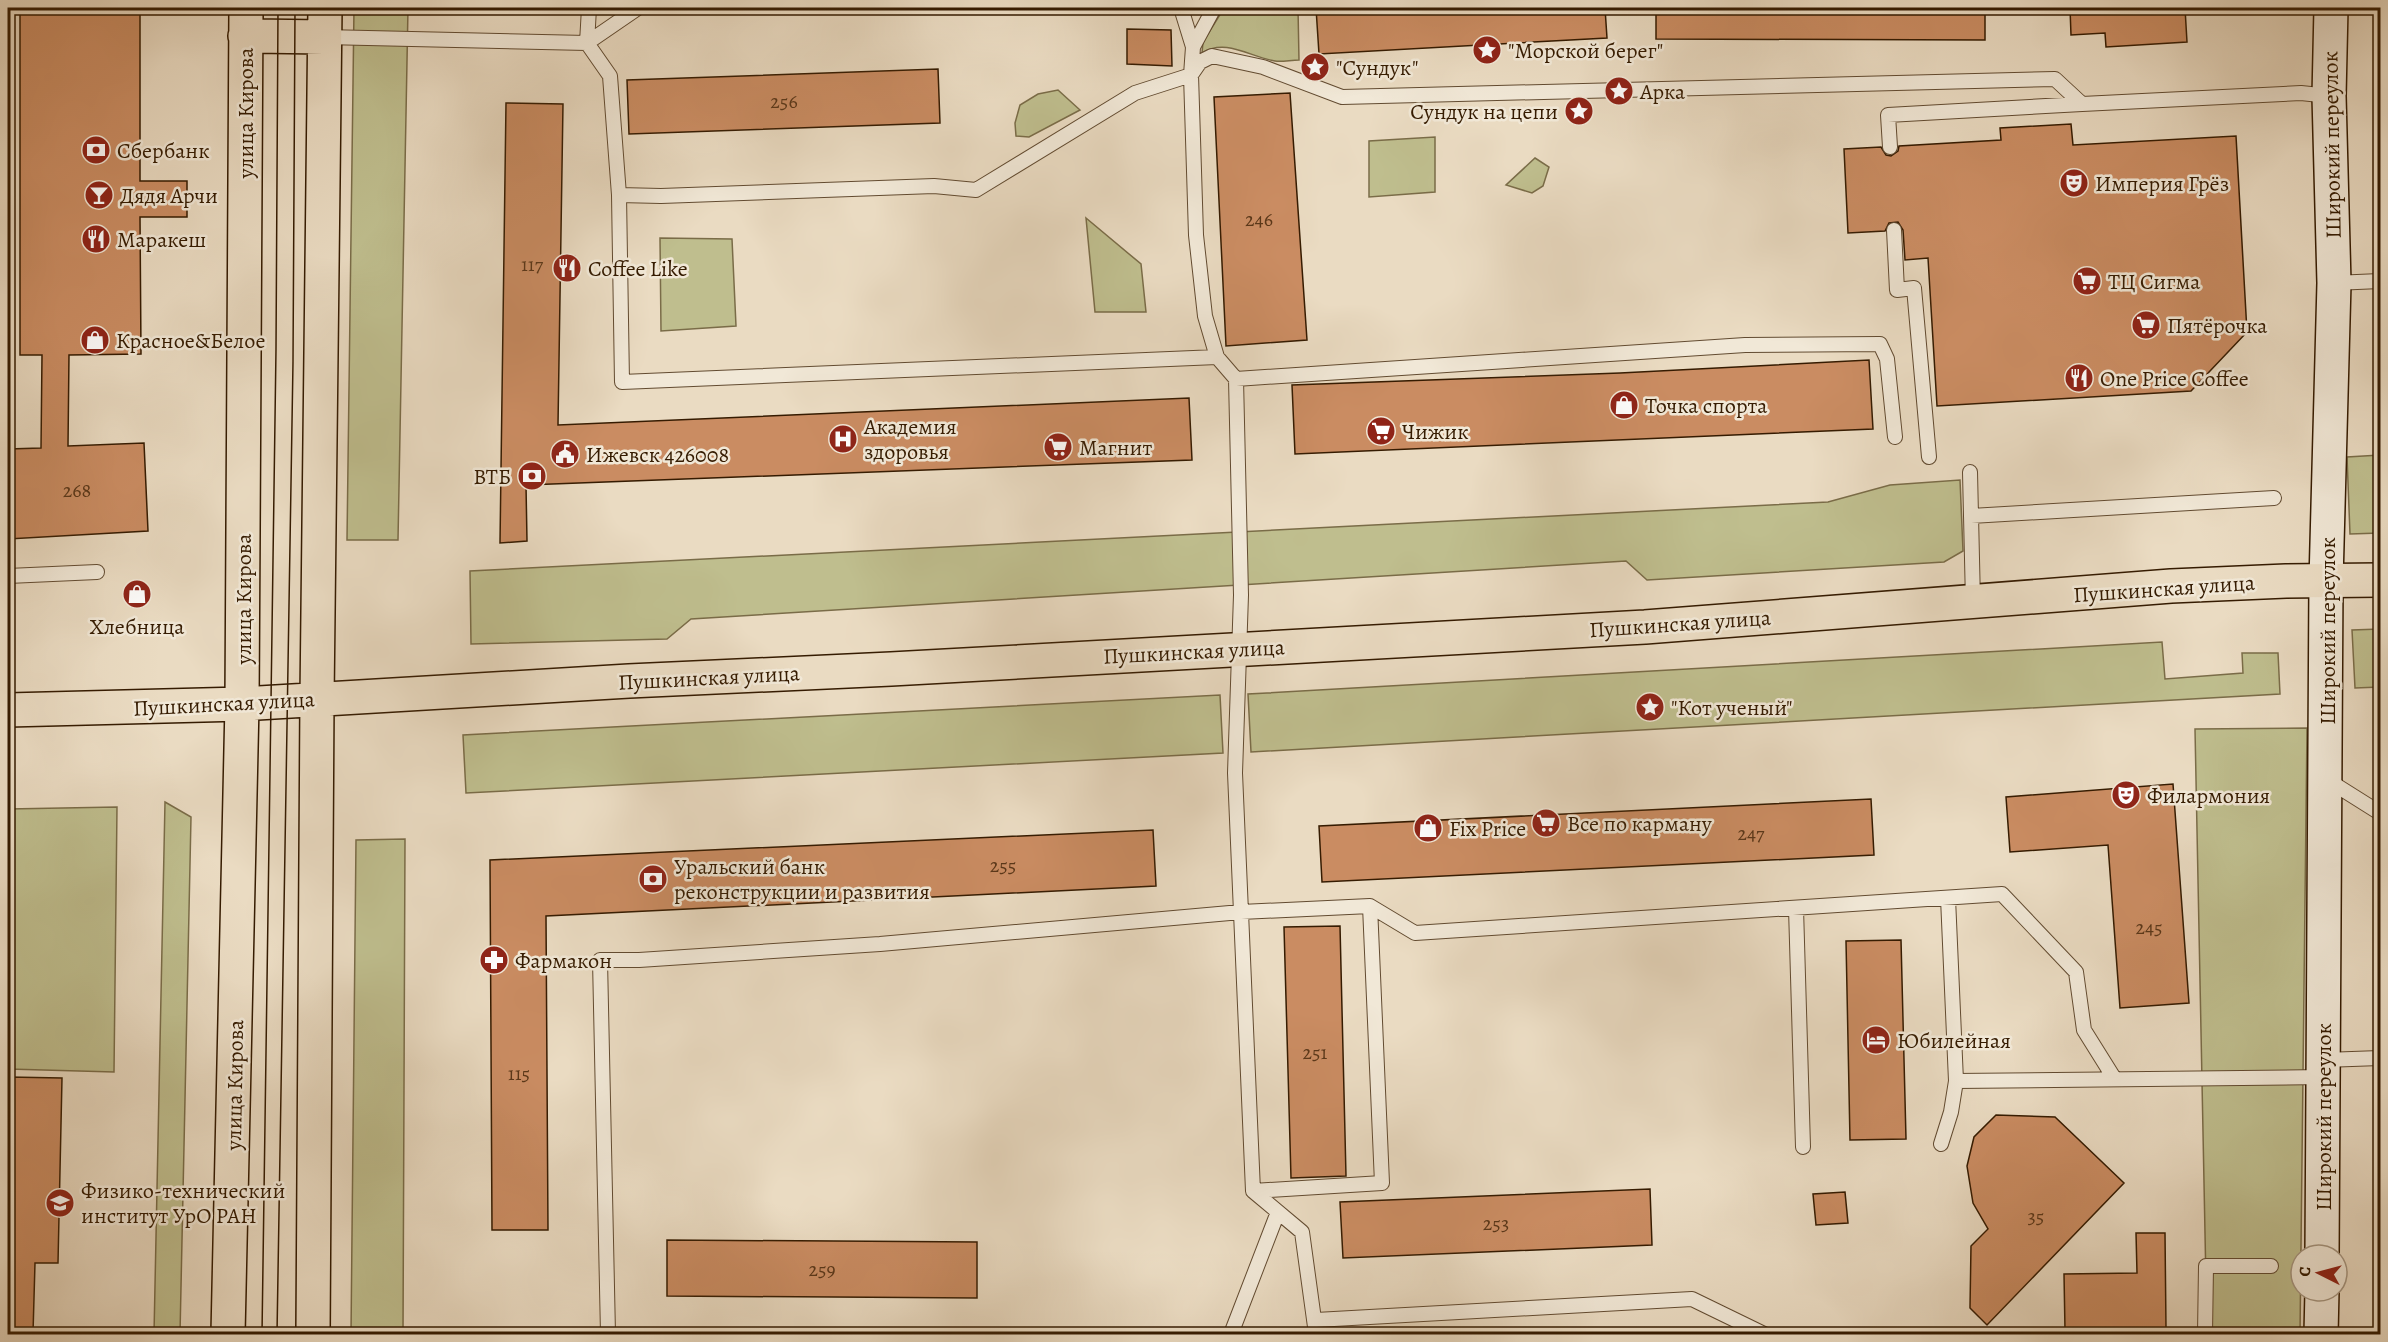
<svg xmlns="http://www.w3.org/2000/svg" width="2388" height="1342" font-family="Alegreya,serif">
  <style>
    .green { fill: #bfbe8e; stroke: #7a6c48; stroke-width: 1.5 }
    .building { fill: #ca8c62; stroke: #351b01; stroke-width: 1.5 }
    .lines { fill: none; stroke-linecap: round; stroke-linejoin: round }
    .lane-casing { stroke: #624b31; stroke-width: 16 }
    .secondary-casing { stroke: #351b01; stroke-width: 36 }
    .primary-casing { stroke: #351b01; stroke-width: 36 }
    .lane { stroke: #f1e8d7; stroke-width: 14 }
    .secondary { stroke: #f1e8d7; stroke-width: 33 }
    .primary { stroke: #eadbc2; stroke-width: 33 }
    .tram { stroke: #351b01; stroke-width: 1.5 }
    .labels { text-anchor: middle; stroke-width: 5; stroke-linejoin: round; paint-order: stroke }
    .number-label { font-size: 20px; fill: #5a3719 }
    .poi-label { font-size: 22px; fill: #351b01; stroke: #f1e8d7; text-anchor: start }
    .street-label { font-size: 22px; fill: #351b01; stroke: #f1e8d7 }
  </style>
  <rect width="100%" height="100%" fill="#eadbc2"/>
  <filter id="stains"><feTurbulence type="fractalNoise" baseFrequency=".00333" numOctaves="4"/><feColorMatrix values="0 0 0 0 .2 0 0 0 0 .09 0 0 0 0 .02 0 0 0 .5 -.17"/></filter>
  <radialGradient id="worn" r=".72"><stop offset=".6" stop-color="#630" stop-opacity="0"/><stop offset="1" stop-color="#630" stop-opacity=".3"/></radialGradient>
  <!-- green -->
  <path class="green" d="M354 8H408L398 540H347Z
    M1224 8H1298L1299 60C1291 60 1282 62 1275 61 1250 57 1226 38 1202 53L1203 42Z
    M1058 90 1080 110 1029 137 1016 136 1015 123 1020 105 1038 94Z
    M1435 137V192L1369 197V141Z
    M1535 158 1549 167 1543 186 1532 193 1506 185Z
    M1086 218 1141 264 1146 312H1095Z
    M660 238 732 239 736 326 661 331Z
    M2380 455V533L2350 534 2347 457Z
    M1960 480 1963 551 1944 562 1647 580 1626 561 691 619 667 639 471 644 470 571 1828 502 1890 485Z
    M2380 629V687L2355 688 2352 630Z
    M2162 642 2165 679 2243 673 2242 653H2278L2280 694 1251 752 1248 694Z
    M1220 695 1223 753 466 793 463 735Z
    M2307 728 2300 1334H2207L2195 729Z
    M165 802 191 817 180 1334H154Z
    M117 807 114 1072 8 1069V809Z
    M405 839 403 1334H351L356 840Z"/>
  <!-- building -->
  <path class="building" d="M20 8H140V181H187V217H140L141 354 69 355 68 446 144 443 148 531 8 539V449L41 448 42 355H20Z
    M1316 8H1605L1607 38 1319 54Z
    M1656 8H1985V40L1656 39Z
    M2070 8H2185L2187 42 2106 47 2105 33 2071 35Z
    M1127 29 1171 30 1172 66 1127 64Z
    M938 69 940 123 629 134 627 80Z
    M1290 93 1307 340 1226 346 1214 97Z
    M506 103 563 104 558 425 1189 398 1192 460 526 485 527 541 500 543Z
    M2071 124 2073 145 2236 136 2247 332 2191 391 1937 406 1928 258 1905 260 1903 230 1898 222 1889 223 1885 231 1848 233 1844 149 1881 147 1886 155 1891 156 1898 151 1899 146 2001 140 2000 128Z
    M1869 360 1873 429 1295 454 1292 385 1620 373Z
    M2173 784 2189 1003 2120 1008 2108 845 2010 852 2006 797Z
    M1871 799 1874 855 1322 882 1319 826Z
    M1153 830 1156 886 546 916 548 1230H492L490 860Z
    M1340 926 1346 1176 1291 1178 1284 927Z
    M1901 940 1906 1139 1850 1140 1846 941Z
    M8 1077 62 1078 58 1263H35L33 1333H8Z
    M1996 1115 2055 1117 2124 1183 1987 1325 1970 1308 1971 1246 1988 1229 1973 1203 1967 1166 1974 1137Z
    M1650 1189 1652 1245 1343 1258 1340 1202Z
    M1845 1192 1848 1223 1816 1225 1813 1194Z
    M2136 1233H2165L2166 1328 2065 1330 2064 1274 2137 1273Z
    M667 1240 977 1242V1298L667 1296Z"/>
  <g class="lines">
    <!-- lane casing -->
    <g class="lane-casing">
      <path id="lane" d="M589 8 587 43 610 76 619 195 622 382 1217 357 1236 379 1241 595 1235 773 1253 1191 1302 1232 1316 1334
        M1181 8 1193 47
        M1214 8 1193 47 1191 75 1196 235 1205 316 1217 357
        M324 37 587 43 638 8
        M1890 147 1888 115 2082 104
        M619 195 661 196 934 186 976 190 1135 93 1191 75 1200 62 1212 56 1263 67 1342 97 2055 79 2082 104 2301 93 2329 96
        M1894 230 1897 290 1914 288 1929 457
        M2334 283 2380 281
        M1236 379 1745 345 1880 344 1887 359 1895 437
        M1970 472 1973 602
        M1971 516 2274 498
        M8 576 97 572
        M2326 779 2380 813
        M1796 908 1803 1147
        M2324 1060 2380 1058
        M1956 1081 2324 1077
        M1941 1144 1951 1112 1956 1081 1948 898
        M1253 1191 1382 1183 1370 906
        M1316 1320 1692 1299 1764 1334
        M608 1334 600 960H639L880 944 1241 912 1370 906 1415 933 2002 894 2076 972 2084 1030 2114 1078
        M1231 1334 1278 1212
        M2205 1334 2206 1266H2271"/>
    </g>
    <!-- secondary casing -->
    <g class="secondary-casing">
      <path id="secondary" d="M2322 1255 2326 581 2334 283 2329 96 2331 8
        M2321 1334 2322 1291"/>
    </g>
    <!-- primary casing -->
    <g class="primary-casing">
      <path id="primary" d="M245 36 324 37
        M8 710 242 704 629 681 891 669 1645 627 2171 586 2286 581 2380 580
        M228 1334 242 704 246 8
        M313 1334 317 699 325 8"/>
    </g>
    <!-- lane -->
    <use href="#lane" class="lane"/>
    <!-- secondary -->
    <use href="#secondary" class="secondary"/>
    <!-- primary -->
    <use href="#primary" class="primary"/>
    <!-- tram -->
    <path class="tram" d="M262 1334 276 349 278 8
      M277 1334 293 362 295 8"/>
  </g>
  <!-- icons -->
  <defs>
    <g id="sight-disc" transform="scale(1.5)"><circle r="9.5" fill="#8f2418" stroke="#f1e8d7"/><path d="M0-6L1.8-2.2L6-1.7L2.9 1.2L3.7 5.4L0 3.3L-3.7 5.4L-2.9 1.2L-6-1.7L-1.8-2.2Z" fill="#fff"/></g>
    <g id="bank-disc" transform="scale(1.5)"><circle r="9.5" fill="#8f2418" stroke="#f1e8d7"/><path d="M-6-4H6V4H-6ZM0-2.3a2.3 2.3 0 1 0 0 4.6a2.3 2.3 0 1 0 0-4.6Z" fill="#fff"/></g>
    <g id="theatre-disc" transform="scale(1.5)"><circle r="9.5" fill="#8f2418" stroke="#f1e8d7"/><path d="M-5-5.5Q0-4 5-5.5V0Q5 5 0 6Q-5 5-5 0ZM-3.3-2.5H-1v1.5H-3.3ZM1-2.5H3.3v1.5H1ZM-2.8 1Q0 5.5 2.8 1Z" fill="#fff"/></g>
    <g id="bar-disc" transform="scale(1.5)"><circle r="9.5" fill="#8f2418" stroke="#f1e8d7"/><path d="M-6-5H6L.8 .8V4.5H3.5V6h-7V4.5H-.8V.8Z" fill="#fff"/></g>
    <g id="restaurant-disc" transform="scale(1.5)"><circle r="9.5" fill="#8f2418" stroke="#f1e8d7"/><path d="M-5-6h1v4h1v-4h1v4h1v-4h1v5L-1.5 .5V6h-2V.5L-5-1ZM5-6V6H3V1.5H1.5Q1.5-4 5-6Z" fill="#fff"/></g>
    <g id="supermarket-disc" transform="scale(1.5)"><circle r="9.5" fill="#8f2418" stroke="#f1e8d7"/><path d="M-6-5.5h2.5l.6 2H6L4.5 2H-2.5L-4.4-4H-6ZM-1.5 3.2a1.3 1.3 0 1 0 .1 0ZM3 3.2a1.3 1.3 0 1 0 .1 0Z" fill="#fff"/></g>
    <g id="shop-disc" transform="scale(1.5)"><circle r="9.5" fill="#8f2418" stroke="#f1e8d7"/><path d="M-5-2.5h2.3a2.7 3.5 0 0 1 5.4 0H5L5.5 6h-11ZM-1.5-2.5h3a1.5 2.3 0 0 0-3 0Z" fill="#fff"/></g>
    <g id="hospital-disc" transform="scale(1.5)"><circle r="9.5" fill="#8f2418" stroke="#f1e8d7"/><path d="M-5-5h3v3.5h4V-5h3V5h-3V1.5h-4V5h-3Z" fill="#fff"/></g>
    <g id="civic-disc" transform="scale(1.5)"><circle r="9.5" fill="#8f2418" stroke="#f1e8d7"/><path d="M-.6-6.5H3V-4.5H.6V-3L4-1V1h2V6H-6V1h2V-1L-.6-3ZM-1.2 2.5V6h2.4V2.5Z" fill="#fff"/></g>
    <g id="pharmacy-disc" transform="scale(1.5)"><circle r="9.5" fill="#8f2418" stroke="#f1e8d7"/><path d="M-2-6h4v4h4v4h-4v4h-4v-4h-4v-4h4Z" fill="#fff"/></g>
    <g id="hotel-disc" transform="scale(1.5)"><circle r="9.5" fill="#8f2418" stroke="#f1e8d7"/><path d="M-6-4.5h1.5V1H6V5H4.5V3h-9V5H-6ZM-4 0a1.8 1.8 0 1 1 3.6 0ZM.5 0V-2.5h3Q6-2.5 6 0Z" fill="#fff"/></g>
    <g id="university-disc" transform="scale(1.5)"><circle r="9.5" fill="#8f2418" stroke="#f1e8d7"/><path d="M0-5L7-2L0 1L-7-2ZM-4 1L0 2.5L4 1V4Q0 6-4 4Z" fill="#fff"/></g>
  </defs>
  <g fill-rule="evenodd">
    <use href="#sight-disc" x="1487" y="50"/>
    <use href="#sight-disc" x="1315" y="67"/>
    <use href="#sight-disc" x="1619" y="91"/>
    <use href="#sight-disc" x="1579" y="111"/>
    <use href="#bank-disc" x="96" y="150"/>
    <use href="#theatre-disc" x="2074" y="183"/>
    <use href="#bar-disc" x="99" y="195"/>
    <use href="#restaurant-disc" x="96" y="239"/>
    <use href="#restaurant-disc" x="567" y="268"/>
    <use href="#supermarket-disc" x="2087" y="281"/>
    <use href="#supermarket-disc" x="2146" y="325"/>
    <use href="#shop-disc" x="95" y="340"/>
    <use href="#restaurant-disc" x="2079" y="378"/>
    <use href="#shop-disc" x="1624" y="405"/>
    <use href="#supermarket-disc" x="1381" y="431"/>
    <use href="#hospital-disc" x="843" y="439"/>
    <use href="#supermarket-disc" x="1058" y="447"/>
    <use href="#civic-disc" x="565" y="454"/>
    <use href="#bank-disc" x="532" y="476"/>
    <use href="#shop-disc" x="137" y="594"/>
    <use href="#sight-disc" x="1650" y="707"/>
    <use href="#theatre-disc" x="2126" y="795"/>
    <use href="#supermarket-disc" x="1546" y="823"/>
    <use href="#shop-disc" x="1428" y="828"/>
    <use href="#bank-disc" x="653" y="879"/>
    <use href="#pharmacy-disc" x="494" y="960"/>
    <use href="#hotel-disc" x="1876" y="1040"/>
    <use href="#university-disc" x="60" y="1203"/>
  </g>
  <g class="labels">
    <!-- number labels -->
    <g class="number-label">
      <text x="784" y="108">256</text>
      <text x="1259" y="226">246</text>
      <text x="532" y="271">117</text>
      <text x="77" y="497">268</text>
      <text x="1751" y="840">247</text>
      <text x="1003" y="872">255</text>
      <text x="2149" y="934">245</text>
      <text x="1315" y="1059">251</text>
      <text x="519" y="1080">115</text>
      <text x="2036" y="1223">35</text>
      <text x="1496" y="1230">253</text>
      <text x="822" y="1276">259</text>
    </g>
    <!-- poi labels -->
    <g class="poi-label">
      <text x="1508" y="58">"Морской берег"</text>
      <text x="1336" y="75">"Сундук"</text>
      <text x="1640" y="99">Арка</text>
      <text x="1558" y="119" text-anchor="end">Сундук на цепи</text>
      <text x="117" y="158">Сбербанк</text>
      <text x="2095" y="191">Империя Грёз</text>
      <text x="120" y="203">Дядя Арчи</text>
      <text x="117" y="247">Маракеш</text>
      <text x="588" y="276">Coffee Like</text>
      <text x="2108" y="289">ТЦ Сигма</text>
      <text x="2167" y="333">Пятёрочка</text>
      <text x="116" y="348">Красное&amp;Белое</text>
      <text x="2100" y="386">One Price Coffee</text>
      <text x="1645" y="413">Точка спорта</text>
      <text x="864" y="434">Академия<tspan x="864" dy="25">здоровья</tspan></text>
      <text x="1402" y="439">Чижик</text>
      <text x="1079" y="455">Магнит</text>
      <text x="586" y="462">Ижевск 426008</text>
      <text x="511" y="484" text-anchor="end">ВТБ</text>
      <text x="137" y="634" text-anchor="middle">Хлебница</text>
      <text x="1671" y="715">"Кот ученый"</text>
      <text x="2147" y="803">Филармония</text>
      <text x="1567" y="831">Все по карману</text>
      <text x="1449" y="836">Fix Price</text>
      <text x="674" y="874">Уральский банк<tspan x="674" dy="25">реконструкции и развития</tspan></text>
      <text x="515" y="968">Фармакон</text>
      <text x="1897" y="1048">Юбилейная</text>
      <text x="81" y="1198">Физико-технический<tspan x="81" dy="25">институт УрО РАН</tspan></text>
    </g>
    <!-- street labels -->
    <g class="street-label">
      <text transform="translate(245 113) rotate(-90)" y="8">улица Кирова</text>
      <text transform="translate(2331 145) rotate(-91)" y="8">Широкий переулок</text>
      <text transform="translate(2164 588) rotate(-4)" y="8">Пушкинская улица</text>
      <text transform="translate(243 599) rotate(-90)" y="8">улица Кирова</text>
      <text transform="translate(1680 623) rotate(-4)" y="8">Пушкинская улица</text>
      <text transform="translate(2327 631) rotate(-90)" y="8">Широкий переулок</text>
      <text transform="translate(1194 651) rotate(-3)" y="8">Пушкинская улица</text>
      <text transform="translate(709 677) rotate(-3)" y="8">Пушкинская улица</text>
      <text transform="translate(224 703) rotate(-3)" y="8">Пушкинская улица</text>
      <text transform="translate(234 1085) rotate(-89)" y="8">улица Кирова</text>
      <text transform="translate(2323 1117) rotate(-90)" y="8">Широкий переулок</text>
    </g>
  </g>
  <!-- margin -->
  <rect width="2388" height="1342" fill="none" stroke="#eadbc2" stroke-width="30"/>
  <rect x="9" y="9" width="2370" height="1324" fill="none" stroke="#351b01" stroke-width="3"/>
  <rect x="15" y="15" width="2358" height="1312" fill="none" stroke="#351b01" stroke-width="1.5"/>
  <!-- north arrow -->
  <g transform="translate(2319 1273) rotate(276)"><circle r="28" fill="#f1e8d7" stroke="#a69681" stroke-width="1.5"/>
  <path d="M0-4.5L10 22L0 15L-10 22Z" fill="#8f2418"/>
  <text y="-9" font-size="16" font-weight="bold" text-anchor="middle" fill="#351b01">С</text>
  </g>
  <rect width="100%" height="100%" filter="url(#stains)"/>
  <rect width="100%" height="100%" fill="url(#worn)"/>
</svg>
